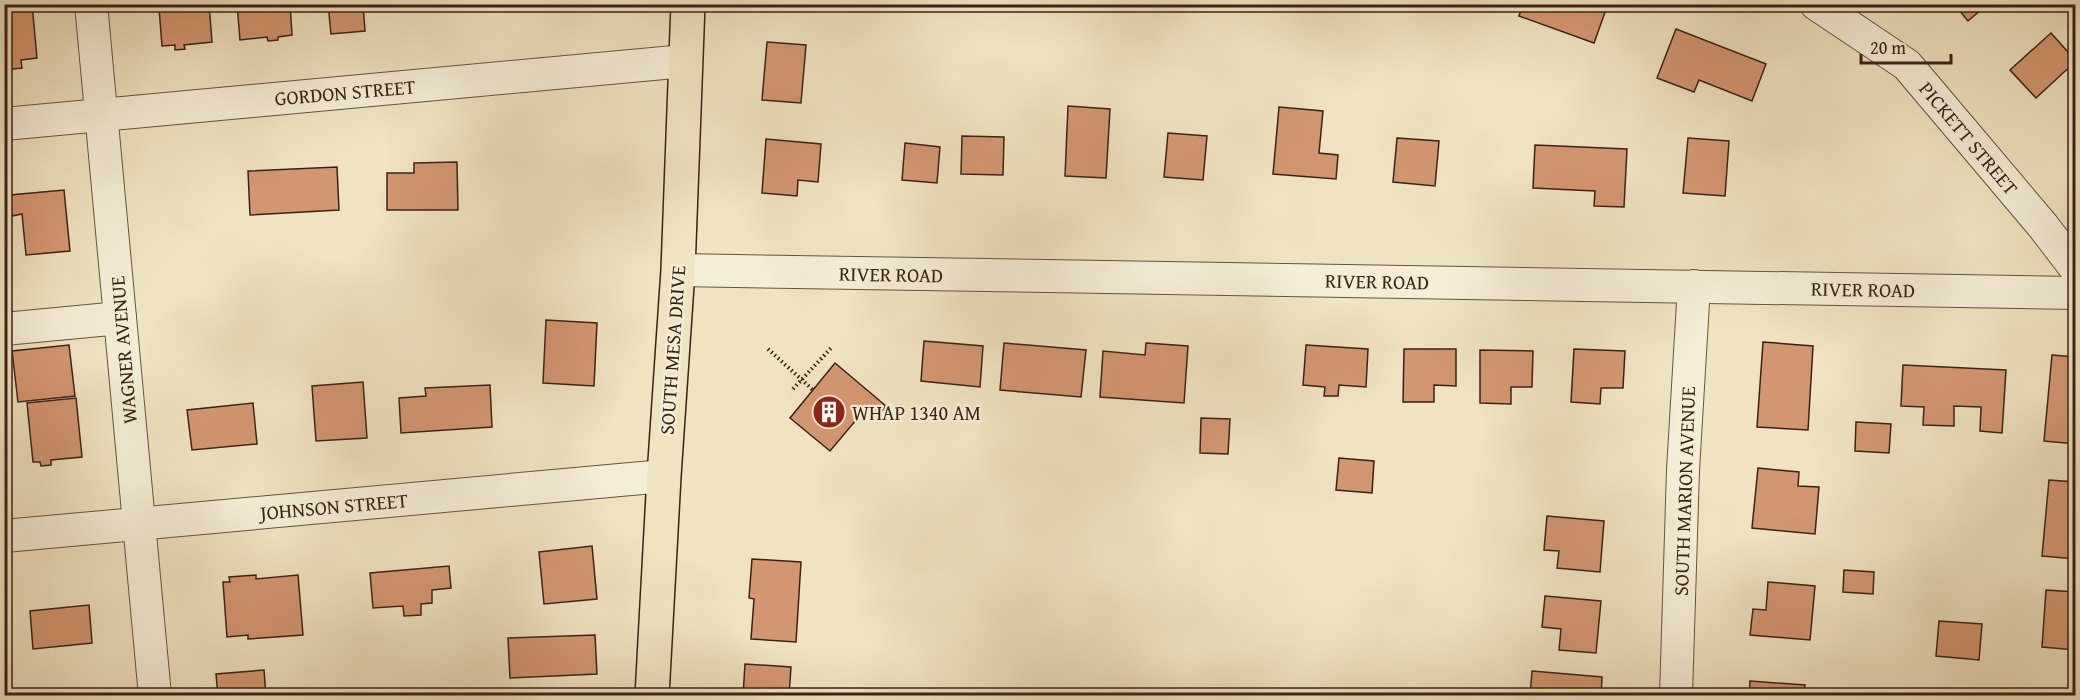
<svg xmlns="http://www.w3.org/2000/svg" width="2080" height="700" font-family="'Gentium Book Plus',serif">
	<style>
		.building { fill: #d49671; stroke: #3a2218; stroke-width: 1.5 }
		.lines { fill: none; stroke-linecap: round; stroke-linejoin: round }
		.minor-casing { stroke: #675242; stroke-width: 34 }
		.major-casing { stroke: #3a2218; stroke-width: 36 }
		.path { stroke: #3a2218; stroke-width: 4; stroke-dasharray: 1.5 3; stroke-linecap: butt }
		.minor { stroke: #f5edd7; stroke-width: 32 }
		.major { stroke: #efe3c1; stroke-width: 33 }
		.labels { text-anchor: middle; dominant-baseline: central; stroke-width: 4.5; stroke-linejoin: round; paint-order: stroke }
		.street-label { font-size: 20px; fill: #3a2218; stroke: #f5edd7 }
		.poi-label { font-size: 20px; fill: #3a2218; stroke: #f5edd7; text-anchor: start }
	</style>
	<rect width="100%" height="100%" fill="#efe3c1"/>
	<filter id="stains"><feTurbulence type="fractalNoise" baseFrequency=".00333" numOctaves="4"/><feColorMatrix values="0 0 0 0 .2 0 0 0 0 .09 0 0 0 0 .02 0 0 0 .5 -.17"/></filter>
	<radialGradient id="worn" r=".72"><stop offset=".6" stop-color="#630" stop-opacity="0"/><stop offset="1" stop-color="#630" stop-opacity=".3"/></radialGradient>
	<!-- building -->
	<g class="building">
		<polygon points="4,4 32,4 37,58 21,60 22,68 4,70"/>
		<polygon points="161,4 179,4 179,6 209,4 212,42 184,45 185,49 175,50 175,45 162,46 159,8 162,8"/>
		<polygon points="237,4 290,4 292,35 278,37 278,40 268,41 267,37 240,40"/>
		<polygon points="328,4 363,4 365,31 331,34"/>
		<polygon points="1523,4 1608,4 1594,43 1519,16"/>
		<polygon points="1954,4 1988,4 1968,21"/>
		<polygon points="1676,29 1766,64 1752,101 1699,80 1694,92 1657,78"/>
		<polygon points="2051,33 2076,61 2036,98 2010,70"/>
		<polygon points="767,42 806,45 801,103 762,100"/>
		<polygon points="1068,106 1110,109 1106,178 1065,176"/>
		<polygon points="1279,107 1323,111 1319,153 1338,155 1336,179 1273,174"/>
		<polygon points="1168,133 1207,136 1203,180 1164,177"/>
		<polygon points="962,136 1004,137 1003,175 961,174"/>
		<polygon points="1397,138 1439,141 1435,186 1393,182"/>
		<polygon points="1688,138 1729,141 1725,196 1683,193"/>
		<polygon points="766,139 821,144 818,182 798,180 797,196 762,193"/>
		<polygon points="905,143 940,147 937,183 902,180"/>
		<polygon points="1535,145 1627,149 1624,207 1594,206 1595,191 1533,188"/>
		<polygon points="457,162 458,210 387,210 387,173 414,173 414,163"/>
		<polygon points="337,167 339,210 250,215 248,171"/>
		<polygon points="64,190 70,251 26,255 22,214 12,216 10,195"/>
		<polygon points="546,320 597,323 594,386 543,383"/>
		<polygon points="924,341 983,346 980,387 921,381"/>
		<polygon points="1763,342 1813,346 1808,430 1757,427"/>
		<polygon points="1004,343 1086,350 1081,397 1000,390"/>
		<polygon points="1146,343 1188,346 1184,403 1100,397 1103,351 1145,355"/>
		<polygon points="69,345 75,396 18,402 12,351"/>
		<polygon points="1306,345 1368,349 1366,387 1339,385 1338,396 1324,396 1325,387 1303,385"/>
		<polygon points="1404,349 1456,349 1456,386 1434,385 1434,402 1403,402"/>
		<polygon points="1574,349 1625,351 1623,388 1601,388 1600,404 1571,402"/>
		<polygon points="1480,350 1533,351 1532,387 1511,387 1511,404 1480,403"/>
		<polygon points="2052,355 2076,357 2076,444 2044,441"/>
		<polygon points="835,363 886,406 877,416 867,407 830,451 790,418"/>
		<polygon points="1903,365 2006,370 2002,433 1980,431 1981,407 1954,406 1954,426 1923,425 1924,407 1901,406"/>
		<polygon points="363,382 367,438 316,441 312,386"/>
		<polygon points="490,385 492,427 401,433 399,398 426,396 425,388"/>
		<polygon points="76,398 82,457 51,460 51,465 41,466 40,462 33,462 27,403"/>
		<polygon points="253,403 257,444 192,450 187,410"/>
		<polygon points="1201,418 1230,419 1228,454 1200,453"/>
		<polygon points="1856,422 1891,424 1889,453 1855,451"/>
		<polygon points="1339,458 1374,461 1372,493 1336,490"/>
		<polygon points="1758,468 1799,472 1798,486 1819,487 1815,534 1752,528"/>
		<polygon points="2049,480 2076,482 2076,559 2042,556"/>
		<polygon points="1547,516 1604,521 1600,572 1557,568 1559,551 1544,550"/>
		<polygon points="592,546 597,599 544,604 539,552"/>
		<polygon points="752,559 801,562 796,642 751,639 754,599 749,598"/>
		<polygon points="449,566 451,588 432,590 432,603 421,604 421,615 404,616 403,606 373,608 370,573"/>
		<polygon points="1844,570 1874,572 1873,594 1843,592"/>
		<polygon points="256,575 256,579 298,575 303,635 248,639 248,635 227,637 223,582 230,582 229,577"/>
		<polygon points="1768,582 1815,586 1810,640 1750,635 1753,609 1766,610"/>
		<polygon points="2046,590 2076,592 2076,650 2042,647"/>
		<polygon points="1545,596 1601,601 1596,653 1559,650 1561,629 1542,627"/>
		<polygon points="89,605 92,643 33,649 30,611"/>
		<polygon points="1939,621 1982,624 1979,660 1936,656"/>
		<polygon points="595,635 597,674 510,678 508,638"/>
		<polygon points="745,664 791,667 789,696 743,696"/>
		<polygon points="264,670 266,696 218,696 216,674"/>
		<polygon points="1532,671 1602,677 1601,696 1530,696"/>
		<polygon points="1750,681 1805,685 1804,696 1749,696"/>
		<polygon points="96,689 97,696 65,696 65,692"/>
		<polygon points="59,692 59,696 26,696 25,694"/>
	</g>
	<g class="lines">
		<defs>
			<g id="minor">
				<polyline points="91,4 155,696"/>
				<polyline points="1816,4 1907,65 2043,226 2076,269"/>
				<polyline points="4,124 685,61"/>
				<polyline points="678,270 2076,293"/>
				<polyline points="4,329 120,318"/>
				<polyline points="4,536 664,476"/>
				<polyline points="1676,696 1683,470 1694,286"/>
			</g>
			<polyline id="major" points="652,696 664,476 678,270 688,4"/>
		</defs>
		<!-- minor casing -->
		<use href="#minor" class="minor-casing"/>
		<!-- major casing -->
		<use href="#major" class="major-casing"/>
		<!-- path -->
		<g class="path">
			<polyline points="768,349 813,390"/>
			<polyline points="793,389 832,347"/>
		</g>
		<!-- minor -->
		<use href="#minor" class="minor"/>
		<!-- major -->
		<use href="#major" class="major"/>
	</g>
	<!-- icons -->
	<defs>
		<symbol id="building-disc" viewBox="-11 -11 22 22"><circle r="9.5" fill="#8f2418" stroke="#f5edd7"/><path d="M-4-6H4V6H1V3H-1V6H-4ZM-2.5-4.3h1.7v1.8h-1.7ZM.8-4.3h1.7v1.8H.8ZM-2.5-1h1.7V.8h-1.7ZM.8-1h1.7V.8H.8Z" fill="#fff"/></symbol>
	</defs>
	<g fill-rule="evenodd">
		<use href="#building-disc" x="810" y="393" width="38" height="38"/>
	</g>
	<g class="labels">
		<!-- street labels -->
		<g class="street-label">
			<text transform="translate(345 92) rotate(-5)">GORDON STREET</text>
			<text transform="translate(1969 138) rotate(50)">PICKETT STREET</text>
			<text transform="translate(891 274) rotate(1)">RIVER ROAD</text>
			<text transform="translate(1377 281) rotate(1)">RIVER ROAD</text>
			<text transform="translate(1863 289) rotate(1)">RIVER ROAD</text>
			<text transform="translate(123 350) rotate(-95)">WAGNER AVENUE</text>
			<text transform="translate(672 350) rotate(-86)">SOUTH MESA DRIVE</text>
			<text transform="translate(1684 491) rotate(-88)">SOUTH MARION AVENUE</text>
			<text transform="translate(334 506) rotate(-5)">JOHNSON STREET</text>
		</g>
		<!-- poi labels -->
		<g class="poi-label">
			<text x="852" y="412">WHAP 1340 AM</text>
		</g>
	</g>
	<!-- margin -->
	<rect width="2080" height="700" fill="none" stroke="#efe3c1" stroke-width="24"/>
	<rect x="6" y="6" width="2068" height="688" fill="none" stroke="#3a2218" stroke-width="3"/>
	<rect x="12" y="12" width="2056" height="676" fill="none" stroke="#3a2218" stroke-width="1.5"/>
	<!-- scale -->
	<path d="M1861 54v9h90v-9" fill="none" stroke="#3a2218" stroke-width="3"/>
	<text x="1870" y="54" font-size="18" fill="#3a2218" stroke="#f5edd7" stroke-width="4.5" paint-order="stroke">20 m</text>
	<rect width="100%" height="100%" filter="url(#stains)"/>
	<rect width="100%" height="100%" fill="url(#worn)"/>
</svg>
